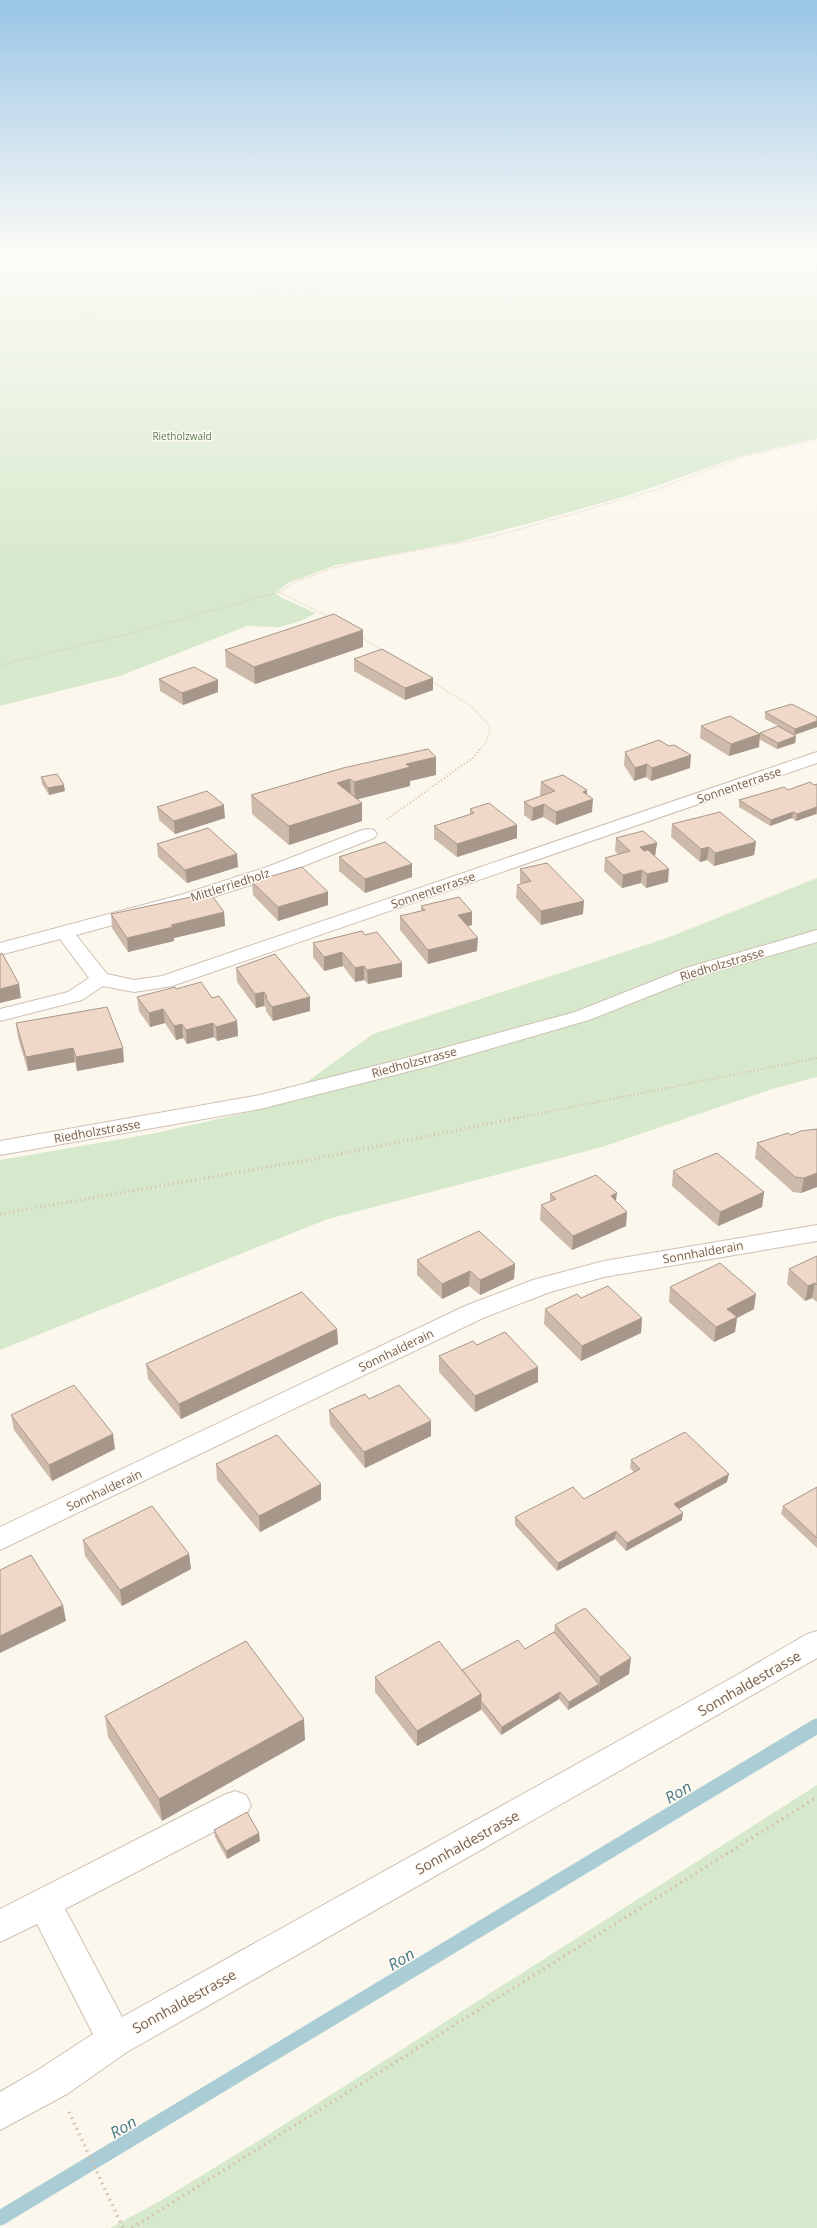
<svg xmlns="http://www.w3.org/2000/svg" width="817" height="2228" font-family="'Open Sans',sans-serif">
	<style>
		.green { fill: #d7e9cc }
		.lines { fill: none; stroke-linecap: round; stroke-linejoin: round }
		.stream { stroke: #aacdd5; stroke-width: 15 }
		.street-casing { stroke: #cec0b3; stroke-width: 2 }
		.path-far3 { stroke: #d4bcaa; stroke-width: 1.5; stroke-dasharray: 0.5 1.5; stroke-linecap: butt }
		.path-far2 { stroke: #d4bcaa; stroke-width: 2; stroke-dasharray: 1 2.5; stroke-linecap: butt }
		.path-far1 { stroke: #d4bcaa; stroke-width: 3; stroke-dasharray: 1 3.5; stroke-linecap: butt }
		.path { stroke: #d4bcaa; stroke-width: 3.5; stroke-dasharray: 1.5 4.5; stroke-linecap: butt }
		.street { fill: #fff; fill-rule: evenodd }
		.wall { fill: #cebaab }
		.shaded-wall { fill: #a7978b }
		.building { fill: #efd8c7; stroke: #a7978b }
		.labels { text-anchor: middle; dominant-baseline: central; stroke-width: 3; stroke-linejoin: round; paint-order: stroke }
		.far-park-label { font-size: 10px; fill: #567a4a; stroke: #fefaf4 }
		.street-label { font-size: 12px; fill: #766051; stroke: #fefaf4 }
		.near-street-label { font-size: 14px; fill: #766051; stroke: #fefaf4 }
		.near-water-label { font-size: 16px; font-style: italic; fill: #4c7a87; stroke: #fefaf4 }
	</style>
	<rect width="100%" height="100%" fill="#fbf7ed"/>
	<!-- green -->
	<g class="green">
		<polygon points="0,254 817,254 817,438 741,456 630,495 534,522 462,541 336,565 288,583 275,593 284,599 316,613 301,621 279,627 247,626 120,676 0,706"/>
		<polygon points="817,878 817,1077 772,1089 602,1147 328,1219 0,1350 0,1160 151,1134 272,1107 373,1034 667,938"/>
		<polygon points="817,1785 817,2228 110,2228 160,2201 263,2138"/>
	</g>
	<g class="lines">
		<!-- stream -->
		<polyline class="stream" points="0,2218 817,1726"/>
		<defs>
			<g id="street">
				<polygon points="817,752 817,763 172,986 134,992 103,986 82,1000 0,1021 0,1009 68,992 89,978 60,939 0,955 0,943 184,894 267,867 362,830 368,829 374,830 377,834 374,838 281,875 198,902 76,935 107,974 134,980 162,976"/>
				<polygon points="817,930 817,942 700,976 589,1020 434,1065 260,1109 0,1155 0,1141 260,1095 418,1055 575,1012 686,968"/>
				<polygon points="817,1225 817,1241 604,1277 550,1292 483,1318 0,1550 0,1527 465,1306 533,1280 604,1261"/>
				<polygon points="817,1631 817,1658 127,2052 67,2094 0,2130 0,2092 41,2068 93,2034 37,1924 0,1942 0,1909 224,1795 235,1791 246,1795 251,1805 246,1815 65,1909 122,2017 737,1675 807,1634"/>
			</g>
		</defs>
		<!-- street casing -->
		<use href="#street" class="street-casing"/>
		<!-- path-far3 -->
		<g class="path-far3">
			<polyline points="0,334 104,313 357,284 555,254"/>
			<polyline points="279,592 329,617"/>
			<polyline points="361,637 383,651"/>
			<polyline points="0,665 120,636 279,592 295,582 333,568 363,560 492,537 655,490 742,457 817,439"/>
			<polyline points="432,682 471,706 490,726 487,741 479,750"/>
		</g>
		<!-- path-far2 -->
		<g class="path-far2">
			<polyline points="387,819 474,757 480,749"/>
			<polyline points="517,1118 817,1058"/>
		</g>
		<!-- path-far1 -->
		<polyline class="path-far1" points="0,1214 314,1159 522,1117"/>
		<!-- path -->
		<g class="path">
			<polyline points="69,2112 123,2228"/>
			<polyline points="132,2228 817,1797"/>
		</g>
		<!-- street -->
		<use href="#street" class="street"/>
	</g>
	<!-- wall -->
	<g class="wall">
		<polygon points="363,647 255,684 226,667 225,650"/>
		<polygon points="354,659 433,690 405,700 354,671"/>
		<polygon points="159,679 218,692 183,705 160,691"/>
		<polygon points="765,712 817,717 817,727 794,735 796,736 795,743 777,749 759,739 759,747 729,756 700,738 701,726 760,734 760,733 778,726 765,719"/>
		<polygon points="625,752 690,768 651,781 646,777 634,781 624,765"/>
		<polygon points="343,768 436,775 410,781 410,786 357,799 362,821 289,845 252,814 251,795"/>
		<polygon points="41,777 65,791 49,795 42,784"/>
		<polygon points="541,782 587,790 587,795 592,812 556,825 543,817 532,821 524,815 524,802 541,796 540,795"/>
		<polygon points="817,784 817,815 816,814 796,821 792,818 770,826 739,807 739,800"/>
		<polygon points="157,807 225,818 175,834 159,820"/>
		<polygon points="470,809 517,825 517,838 457,857 434,839 434,826 470,814"/>
		<polygon points="672,824 756,842 754,855 714,866 707,860 700,862 671,837"/>
		<polygon points="616,838 657,843 655,856 668,882 646,888 641,883 622,888 604,871 605,858 618,854 615,851"/>
		<polygon points="157,844 238,867 187,883 158,857"/>
		<polygon points="339,857 412,864 412,877 365,893 339,871"/>
		<polygon points="520,869 583,914 541,925 516,898 517,885 521,884 520,882"/>
		<polygon points="252,882 328,892 328,905 278,921 253,895"/>
		<polygon points="421,906 472,912 472,925 467,926 477,951 428,964 400,930 400,916 421,911"/>
		<polygon points="224,912 225,926 174,938 174,941 128,952 112,928 111,914"/>
		<polygon points="362,931 402,977 368,984 364,980 355,982 343,966 324,971 313,957 313,943"/>
		<polygon points="236,968 310,997 310,1011 273,1021 266,1011 266,1008 264,1006 256,1008 237,982"/>
		<polygon points="176,989 212,998 237,1021 238,1036 217,1041 214,1037 187,1044 183,1038 176,1040 165,1023 150,1027 139,1011 137,997"/>
		<polygon points="16,1023 124,1062 77,1071 75,1062 28,1071 18,1038"/>
		<polygon points="817,1129 817,1187 801,1193 793,1192 755,1158 757,1143"/>
		<polygon points="673,1171 764,1192 762,1207 718,1226 672,1186"/>
		<polygon points="550,1194 616,1201 627,1212 626,1226 572,1250 540,1220 541,1205 550,1202"/>
		<polygon points="817,1256 817,1302 812,1298 805,1301 787,1284 789,1269"/>
		<polygon points="417,1260 515,1264 514,1279 480,1295 469,1286 442,1299 417,1275"/>
		<polygon points="670,1287 754,1309 737,1318 735,1332 714,1342 669,1302"/>
		<polygon points="581,1298 642,1318 641,1333 581,1361 544,1324 545,1309"/>
		<polygon points="337,1329 338,1344 181,1419 148,1379 146,1364"/>
		<polygon points="477,1345 538,1382 475,1412 439,1372 439,1356"/>
		<polygon points="369,1399 431,1436 365,1468 330,1425 329,1410"/>
		<polygon points="11,1415 115,1449 52,1481 14,1430"/>
		<polygon points="631,1460 727,1482 679,1509 682,1520 626,1551 615,1539 557,1571 515,1525 515,1517 584,1499 634,1472 630,1468"/>
		<polygon points="216,1464 321,1500 260,1532 217,1480"/>
		<polygon points="817,1487 817,1548 781,1514 783,1506"/>
		<polygon points="83,1540 189,1554 191,1569 122,1606 85,1556"/>
		<polygon points="555,1625 629,1674 568,1710 559,1699 501,1735 481,1709 417,1746 375,1692 375,1677 462,1670 525,1649 554,1632"/>
		<polygon points="105,1716 305,1740 162,1821 108,1737"/>
		<polygon points="214,1830 260,1841 227,1859 215,1837"/>
	</g>
	<!-- shaded-wall -->
	<g class="shaded-wall">
		<polygon points="363,630 363,647 255,684 254,667"/>
		<polygon points="433,678 433,690 405,700 405,688"/>
		<polygon points="218,680 218,692 183,705 182,693"/>
		<polygon points="817,721 817,727 794,735 795,729"/>
		<polygon points="760,734 759,747 729,756 731,744"/>
		<polygon points="796,736 795,743 777,749 778,743"/>
		<polygon points="691,755 690,768 651,781 652,768"/>
		<polygon points="436,757 436,775 410,781 410,786 355,800 354,782 406,764"/>
		<polygon points="647,764 646,777 634,781 635,768"/>
		<polygon points="350,779 351,797 337,783"/>
		<polygon points="64,785 65,791 49,795 48,788"/>
		<polygon points="587,790 587,801 593,799 592,812 556,825 556,812 583,792"/>
		<polygon points="362,803 362,821 289,845 289,826"/>
		<polygon points="544,804 543,817 532,821 533,808"/>
		<polygon points="224,805 225,818 175,834 174,821"/>
		<polygon points="817,807 816,814 796,821 797,814"/>
		<polygon points="793,812 792,818 770,826 771,820"/>
		<polygon points="517,825 517,838 457,857 457,844"/>
		<polygon points="756,842 754,855 714,866 715,853"/>
		<polygon points="657,843 655,856 639,861 640,847"/>
		<polygon points="709,847 707,860 700,862 701,849"/>
		<polygon points="237,854 238,867 187,883 185,870"/>
		<polygon points="412,864 412,877 365,893 365,879"/>
		<polygon points="669,869 668,882 646,888 647,874"/>
		<polygon points="642,870 641,883 622,888 623,875"/>
		<polygon points="328,892 328,905 278,921 278,907"/>
		<polygon points="584,901 583,914 541,925 541,911"/>
		<polygon points="224,912 225,926 174,938 174,941 128,952 127,938 171,925"/>
		<polygon points="472,912 472,925 457,929 458,915"/>
		<polygon points="478,938 477,951 428,964 428,950"/>
		<polygon points="342,952 343,966 324,971 324,957"/>
		<polygon points="402,963 402,977 368,984 367,970"/>
		<polygon points="364,966 364,980 355,982 355,968"/>
		<polygon points="19,984 21,998 0,1003 0,989"/>
		<polygon points="264,992 264,1006 256,1008 255,994"/>
		<polygon points="310,997 310,1011 273,1021 272,1007"/>
		<polygon points="163,1009 165,1023 150,1027 149,1013"/>
		<polygon points="237,1021 238,1036 217,1041 216,1027"/>
		<polygon points="213,1023 214,1037 187,1044 186,1030"/>
		<polygon points="182,1024 183,1038 176,1040 174,1026"/>
		<polygon points="73,1048 75,1062 28,1071 26,1057"/>
		<polygon points="123,1048 124,1062 77,1071 76,1057"/>
		<polygon points="817,1173 817,1187 801,1193 804,1178"/>
		<polygon points="764,1192 762,1207 718,1226 720,1212"/>
		<polygon points="617,1193 615,1208 611,1196"/>
		<polygon points="627,1212 626,1226 572,1250 573,1236"/>
		<polygon points="515,1264 514,1279 480,1295 480,1280"/>
		<polygon points="470,1271 469,1286 442,1299 442,1284"/>
		<polygon points="815,1283 812,1298 805,1301 808,1286"/>
		<polygon points="756,1294 754,1309 737,1318 735,1332 714,1342 716,1327 727,1309"/>
		<polygon points="642,1318 641,1333 581,1361 582,1346"/>
		<polygon points="337,1329 338,1344 181,1419 179,1404"/>
		<polygon points="538,1367 538,1382 475,1412 475,1396"/>
		<polygon points="431,1421 431,1436 365,1468 364,1452"/>
		<polygon points="113,1434 115,1449 52,1481 49,1465"/>
		<polygon points="729,1474 727,1482 673,1512 674,1504"/>
		<polygon points="321,1484 321,1500 260,1532 259,1516"/>
		<polygon points="683,1513 682,1520 626,1551 627,1543"/>
		<polygon points="616,1531 615,1539 557,1571 558,1563"/>
		<polygon points="189,1554 191,1569 122,1606 120,1590"/>
		<polygon points="63,1605 66,1621 0,1653 0,1636"/>
		<polygon points="631,1658 629,1674 599,1692 600,1677"/>
		<polygon points="599,1684 599,1692 568,1710 569,1702"/>
		<polygon points="560,1692 559,1699 501,1735 502,1727"/>
		<polygon points="481,1694 481,1710 417,1746 417,1731"/>
		<polygon points="304,1719 305,1740 162,1821 159,1799"/>
		<polygon points="259,1833 260,1841 227,1859 226,1851"/>
	</g>
	<!-- building -->
	<g class="building">
		<polygon points="334,614 363,630 254,667 225,650"/>
		<polygon points="382,649 433,678 405,688 354,659"/>
		<polygon points="194,667 218,680 182,693 159,679"/>
		<polygon points="792,704 817,717 817,721 795,729 765,712"/>
		<polygon points="730,716 760,734 731,744 701,726"/>
		<polygon points="778,726 796,736 778,743 760,733"/>
		<polygon points="659,740 669,746 674,745 691,755 652,768 647,764 635,768 625,752"/>
		<polygon points="428,749 436,757 406,764 410,767 354,782 350,779 337,783 362,803 289,826 251,795 343,768"/>
		<polygon points="57,774 64,785 48,788 41,777"/>
		<polygon points="563,775 587,790 583,792 593,799 556,812 544,804 533,808 524,802 555,791 541,782"/>
		<polygon points="810,782 814,785 817,784 817,807 797,814 793,812 771,820 739,800 784,787 788,790"/>
		<polygon points="207,791 224,805 174,821 157,807"/>
		<polygon points="489,803 517,825 457,844 434,826 474,813 470,809"/>
		<polygon points="720,812 756,842 715,853 709,847 701,849 672,824"/>
		<polygon points="208,828 237,854 185,870 157,844"/>
		<polygon points="643,831 657,843 640,847 644,851 648,850 669,869 647,874 642,870 623,875 605,858 630,851 616,838"/>
		<polygon points="385,842 412,864 365,879 339,857"/>
		<polygon points="547,863 584,901 541,911 517,885 531,881 520,869"/>
		<polygon points="302,867 328,892 278,907 252,882"/>
		<polygon points="210,893 224,912 171,925 173,927 127,938 111,914"/>
		<polygon points="459,897 472,912 458,915 478,938 428,950 400,916 425,910 421,906"/>
		<polygon points="362,931 365,935 377,932 402,963 367,970 364,966 355,968 342,952 324,957 313,943"/>
		<polygon points="2,953 19,984 0,989 0,954"/>
		<polygon points="275,954 310,997 272,1007 265,997 267,997 264,992 255,994 236,968"/>
		<polygon points="201,982 212,998 219,996 237,1021 216,1027 213,1023 186,1030 182,1024 174,1026 163,1009 149,1013 137,997 175,987 176,989"/>
		<polygon points="107,1007 123,1048 76,1057 73,1048 26,1057 16,1023"/>
		<polygon points="817,1129 817,1173 804,1178 795,1177 757,1143 788,1133 791,1135 801,1131"/>
		<polygon points="717,1153 764,1192 720,1212 673,1171"/>
		<polygon points="596,1175 617,1193 611,1196 627,1212 573,1236 541,1205 556,1199 550,1194"/>
		<polygon points="479,1231 515,1264 480,1280 470,1271 442,1284 417,1260"/>
		<polygon points="817,1256 817,1285 815,1283 808,1286 789,1269"/>
		<polygon points="720,1263 756,1294 727,1309 737,1317 716,1327 670,1287"/>
		<polygon points="608,1286 642,1318 582,1346 545,1309 577,1294 581,1298"/>
		<polygon points="302,1292 337,1329 179,1404 146,1364"/>
		<polygon points="505,1332 538,1367 475,1396 439,1356 473,1341 477,1345"/>
		<polygon points="74,1385 113,1434 49,1465 11,1415"/>
		<polygon points="399,1385 431,1421 364,1452 329,1410 365,1394 369,1399"/>
		<polygon points="685,1432 729,1474 674,1504 683,1513 627,1543 616,1531 558,1563 515,1517 573,1487 584,1499 640,1469 631,1460"/>
		<polygon points="277,1435 321,1484 259,1516 216,1464"/>
		<polygon points="817,1487 817,1538 783,1506"/>
		<polygon points="152,1506 189,1554 120,1590 83,1540"/>
		<polygon points="31,1555 63,1605 0,1636 0,1570"/>
		<polygon points="585,1608 631,1658 600,1677 555,1625"/>
		<polygon points="554,1632 599,1684 569,1702 560,1692 502,1727 481,1701 481,1694 462,1670 518,1640 525,1649"/>
		<polygon points="246,1641 304,1719 159,1799 105,1716"/>
		<polygon points="439,1641 481,1694 417,1731 375,1677"/>
		<polygon points="247,1812 259,1833 226,1851 214,1830"/>
	</g>
	<!-- sky -->
	<linearGradient id="sky" x2="0" y2="1"><stop stop-color="#99c5e6"/><stop offset="0.45" stop-color="#fdfbf7"/><stop offset="1" stop-color="#fdfbf7" stop-opacity="0"/></linearGradient>
	<rect width="817" height="566" fill="url(#sky)"/>
	<g class="labels">
		<!-- far-park labels -->
		<g class="far-park-label">
			<text x="182" y="436">Rietholzwald</text>
		</g>
		<!-- street labels -->
		<g class="street-label">
			<text transform="translate(739 785) rotate(-19)">Sonnenterrasse</text>
			<text transform="translate(230 885) rotate(-18)">Mittlerriedholz</text>
			<text transform="translate(433 890) rotate(-19)">Sonnenterrasse</text>
			<text transform="translate(722 964) rotate(-17)">Riedholzstrasse</text>
			<text transform="translate(414 1062) rotate(-15)">Riedholzstrasse</text>
			<text transform="translate(97 1131) rotate(-10)">Riedholzstrasse</text>
			<text transform="translate(703 1252) rotate(-10)">Sonnhalderain</text>
			<text transform="translate(396 1350) rotate(-26)">Sonnhalderain</text>
			<text transform="translate(104 1490) rotate(-25)">Sonnhalderain</text>
		</g>
		<!-- near-street labels -->
		<g class="near-street-label">
			<text transform="translate(749 1683) rotate(-30)">Sonnhaldestrasse</text>
			<text transform="translate(467 1842) rotate(-29)">Sonnhaldestrasse</text>
			<text transform="translate(184 2001) rotate(-29)">Sonnhaldestrasse</text>
		</g>
		<!-- near-water labels -->
		<g class="near-water-label">
			<text transform="translate(678 1792) rotate(-31)">Ron</text>
			<text transform="translate(401 1959) rotate(-31)">Ron</text>
			<text transform="translate(123 2127) rotate(-31)">Ron</text>
		</g>
	</g>
</svg>
